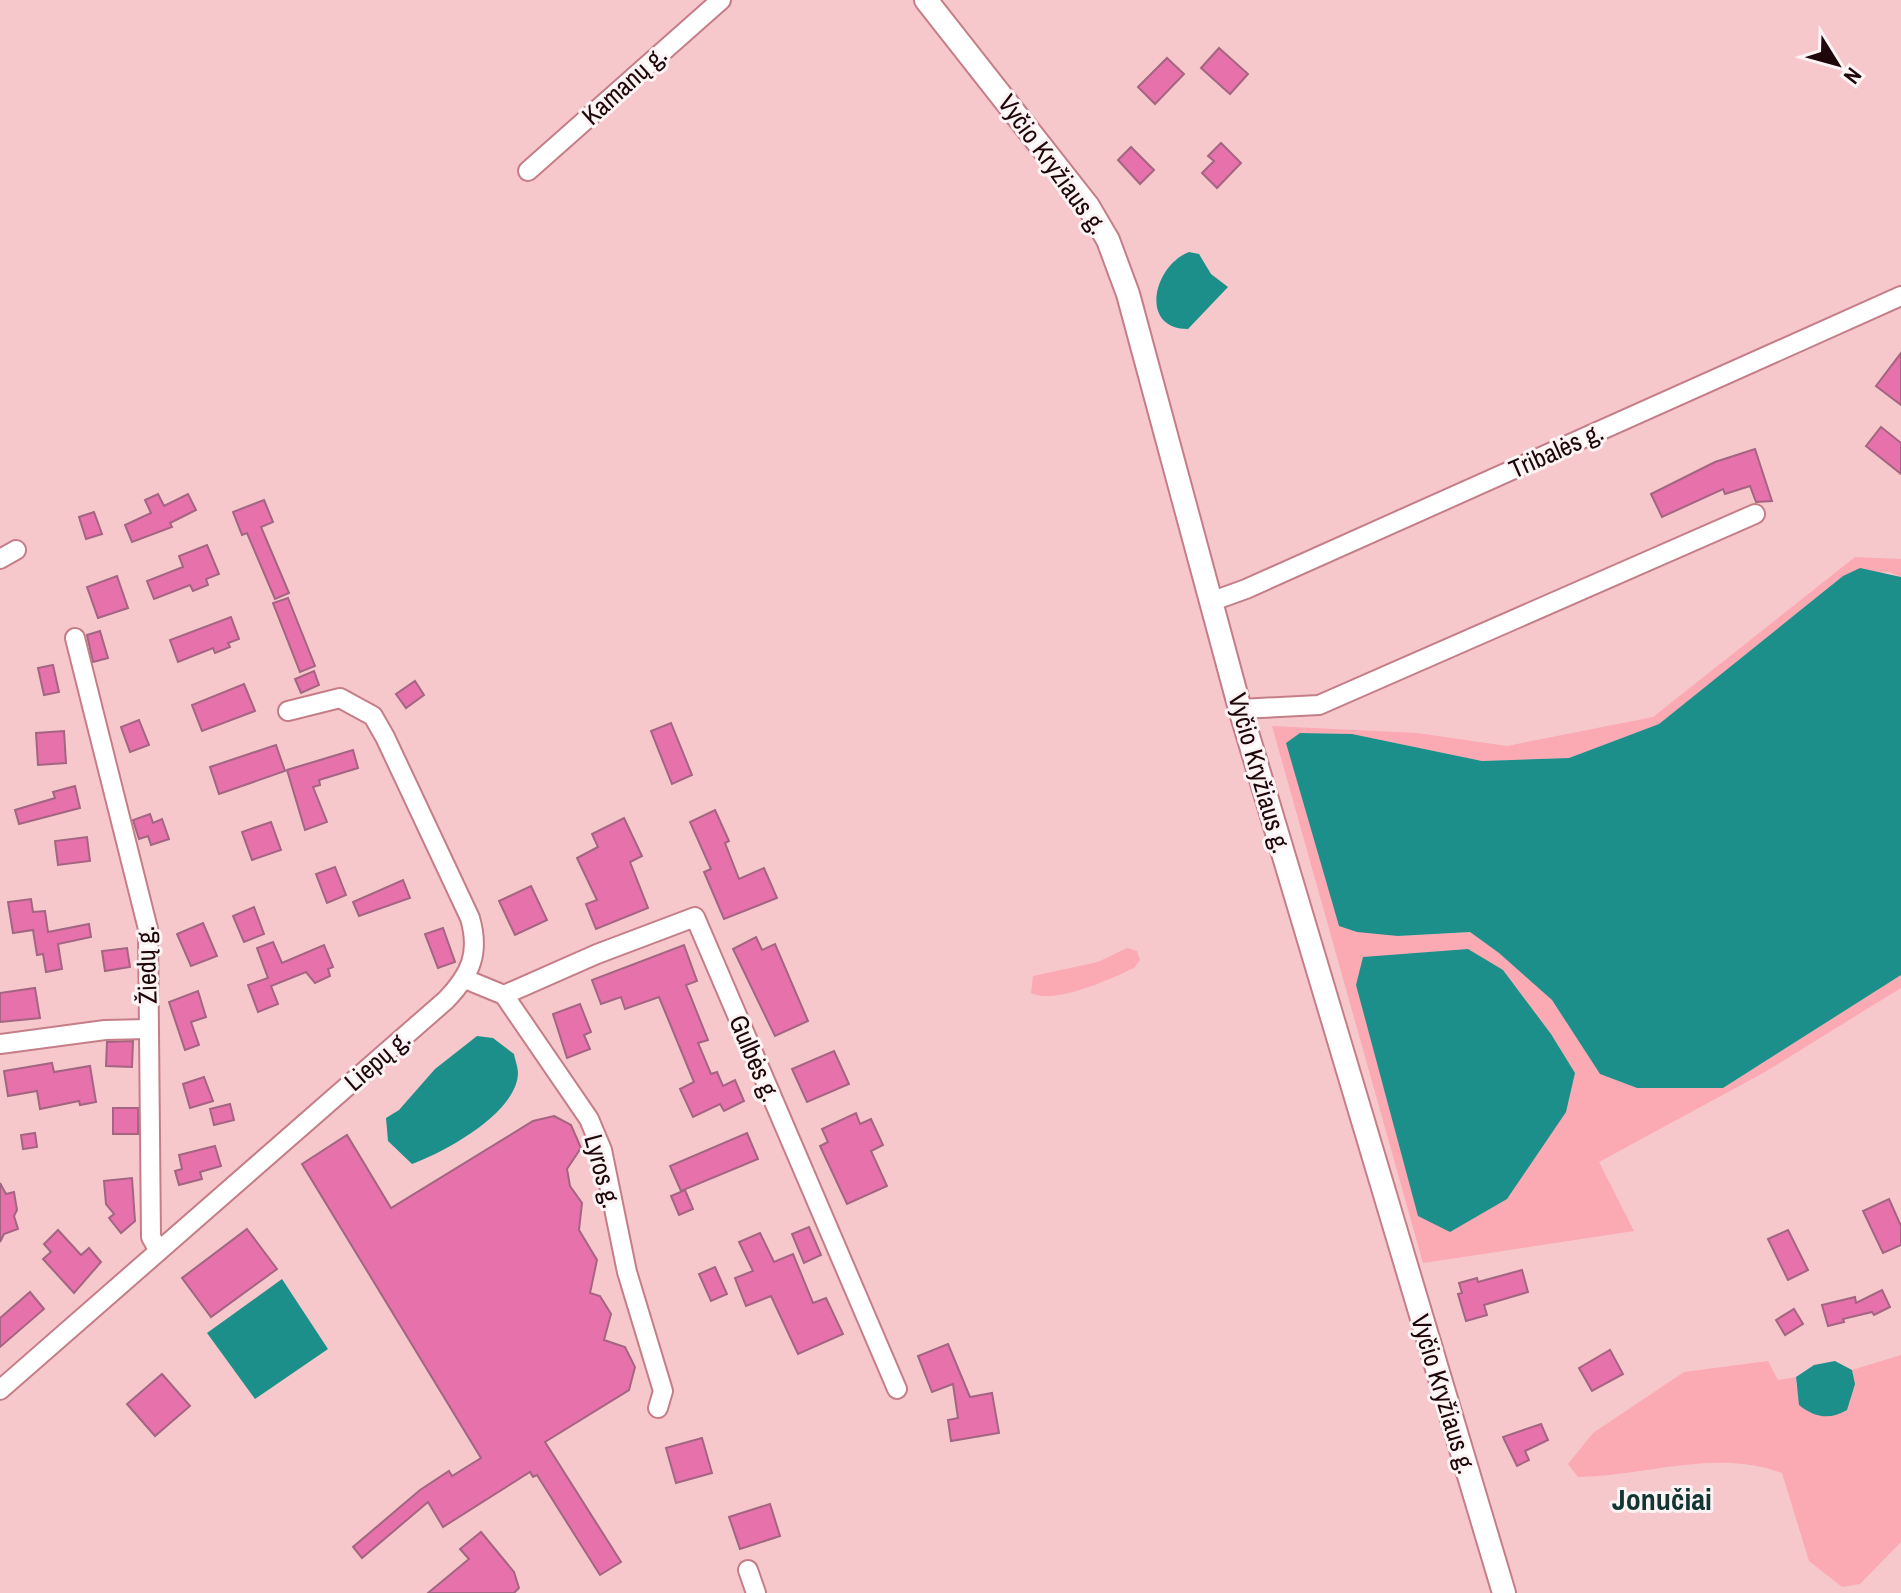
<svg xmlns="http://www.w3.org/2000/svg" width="1901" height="1593" font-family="'Archivo Narrow',sans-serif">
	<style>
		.green { fill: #fba9b3; fill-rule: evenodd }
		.water { fill: #1d8f8b }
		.building { fill: #e771ab; stroke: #a36581; stroke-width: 2 }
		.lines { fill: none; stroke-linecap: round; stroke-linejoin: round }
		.minor-casing { stroke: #c57e87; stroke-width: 22 }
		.tertiary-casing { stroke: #c57e87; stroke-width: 26 }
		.minor { stroke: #fff; stroke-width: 18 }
		.tertiary { stroke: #fff; stroke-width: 22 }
		.labels { text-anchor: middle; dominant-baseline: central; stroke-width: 6; stroke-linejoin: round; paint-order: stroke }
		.street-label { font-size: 26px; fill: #1e060a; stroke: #fcf4f4 }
		.quarter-label { font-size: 30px; font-weight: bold; fill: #123534; stroke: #fcf4f4 }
	</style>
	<rect width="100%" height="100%" fill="#f6c8cc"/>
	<!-- green -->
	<g class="green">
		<path d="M1855,557L1901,559V577L1889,572L1843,576L1659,724L1569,758L1482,761L1352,734L1301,733L1398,936L1470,932L1499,953L1552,1000L1600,1074L1637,1088H1723L1901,975V988L1765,1072L1599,1162L1634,1231L1423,1263L1272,726L1417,733L1507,746L1653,717ZM1503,970L1551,1034L1575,1073L1507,1198Z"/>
		<path d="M1127,948L1137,951L1140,960L1134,968C1110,979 1055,1005 1031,993L1033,976L1098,962Z"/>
		<path d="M1901,1355V1542L1860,1584L1842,1587L1809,1561L1782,1473C1716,1448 1646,1476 1578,1477L1568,1464L1593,1433L1684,1372L1768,1361L1778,1380L1796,1377V1387L1854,1384L1852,1370Z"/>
	</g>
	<!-- water -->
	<g class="water">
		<path d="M1189,252L1199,254L1211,274L1228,287L1188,329C1139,329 1153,266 1189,252Z"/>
		<polygon points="1860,568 1901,577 1901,975 1723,1088 1637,1088 1600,1074 1552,1000 1499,953 1470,932 1398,936 1357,932 1339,926 1286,743 1300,733 1352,734 1482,761 1569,758 1659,724 1843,576"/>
		<polygon points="1468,949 1503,970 1551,1034 1575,1073 1566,1112 1507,1199 1450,1232 1418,1216 1356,985 1363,957"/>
		<path d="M477,1036L493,1038L514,1054C515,1060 518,1067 518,1073C517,1113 445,1152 412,1164L388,1141L386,1118L399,1110L435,1069Z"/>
		<polygon points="282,1279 328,1349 255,1399 207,1333"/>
		<path d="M1835,1361L1852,1370L1855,1384L1847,1410C1830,1420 1815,1418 1799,1405L1796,1377L1814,1365Z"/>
	</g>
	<!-- building -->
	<g class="building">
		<polygon points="1219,48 1248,74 1230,94 1201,68"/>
		<polygon points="1167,58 1184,74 1155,104 1138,87"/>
		<polygon points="1221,143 1241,163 1217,188 1202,173 1214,161 1208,156"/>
		<polygon points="1131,147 1154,170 1140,184 1118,160"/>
		<polygon points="1901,353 1901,405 1876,386"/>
		<polygon points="1881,427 1901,443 1901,474 1866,446"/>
		<polygon points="1755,449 1772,501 1756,502 1750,486 1725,494 1723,489 1662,517 1651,494 1715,462"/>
		<polygon points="158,494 164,506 188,494 196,510 170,523 172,527 132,542 125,525 151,513 145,500"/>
		<polygon points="264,500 273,522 261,527 289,593 275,599 247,533 242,535 233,512"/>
		<polygon points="94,512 102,534 86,539 79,517"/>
		<polygon points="207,545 219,574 206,579 208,585 193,591 190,585 154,599 147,581 183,567 179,556"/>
		<polygon points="117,576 128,608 98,618 87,587"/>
		<polygon points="288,598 315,666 300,672 273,603"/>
		<polygon points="231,617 239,639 228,643 230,647 215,653 213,648 178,662 170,640"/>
		<polygon points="100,631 108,658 93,662 87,635"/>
		<polygon points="53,665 59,692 44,695 38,668"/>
		<polygon points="314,671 319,685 301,693 295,679"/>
		<polygon points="415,681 424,695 406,708 396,694"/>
		<polygon points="244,684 255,711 202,731 192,705"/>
		<polygon points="139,720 149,745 130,752 121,727"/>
		<polygon points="671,723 692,775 672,784 651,731"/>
		<polygon points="64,731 66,763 38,765 36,733"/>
		<polygon points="276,745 285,771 219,794 210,767"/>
		<polygon points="353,750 358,768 319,780 320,785 313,787 327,822 305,830 287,770"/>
		<polygon points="75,786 80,808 19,824 15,810 55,798 53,792"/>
		<polygon points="715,810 729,841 725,843 739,879 764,868 777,898 724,919 704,872 711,869 690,822"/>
		<polygon points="150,814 153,823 162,819 169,839 151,845 148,836 139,839 133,820"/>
		<polygon points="624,818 642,856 630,862 648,908 596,929 586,904 597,900 577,858 598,847 592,834"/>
		<polygon points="271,822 281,850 252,860 242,832"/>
		<polygon points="87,837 90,861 58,865 55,841"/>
		<polygon points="335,867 346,895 327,903 316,874"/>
		<polygon points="403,880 410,898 359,916 353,902"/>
		<polygon points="531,886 547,920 515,935 499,901"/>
		<polygon points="31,899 33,912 45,911 48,932 89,924 91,937 58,944 62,969 46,972 43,954 37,955 33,930 13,933 8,902"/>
		<polygon points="254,907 264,934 244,942 233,916"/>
		<polygon points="203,923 217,956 191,966 177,934"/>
		<polygon points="443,928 455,962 438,968 425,934"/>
		<polygon points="756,937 762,950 775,944 808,1021 775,1036 733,949"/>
		<polygon points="273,942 282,963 324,945 333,967 328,969 330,976 315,983 306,972 271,986 278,1004 258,1012 248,985 268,978 257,948"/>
		<polygon points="684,945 697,981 686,985 708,1040 698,1043 711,1074 717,1072 723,1086 735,1080 744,1101 724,1111 720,1104 693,1117 680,1089 694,1082 659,997 625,1009 621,997 601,1004 592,980"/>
		<polygon points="127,948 130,967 105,971 102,951"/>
		<polygon points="35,988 40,1018 0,1022 0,993"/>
		<polygon points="198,991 206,1017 191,1022 199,1045 185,1050 169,1002"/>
		<polygon points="580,1004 591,1032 584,1035 590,1049 567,1058 553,1014"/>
		<polygon points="133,1041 132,1067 106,1066 107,1042"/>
		<polygon points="834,1051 849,1084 807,1102 792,1069"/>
		<polygon points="52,1063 54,1072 90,1066 96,1102 80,1105 79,1101 40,1109 37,1091 8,1096 4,1071"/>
		<polygon points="204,1077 213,1101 190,1108 183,1084"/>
		<polygon points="230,1104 234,1120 214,1125 210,1109"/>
		<rect x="113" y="1108" width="25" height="26"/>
		<polygon points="856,1113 860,1124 871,1119 883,1145 871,1151 887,1186 847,1204 820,1146 828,1142 822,1129"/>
		<polygon points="554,1116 571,1125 581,1148 567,1169 570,1186 582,1203 579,1230 597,1260 590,1293 600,1296 611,1314 604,1340 625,1347 635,1367 629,1390 545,1442 621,1562 600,1575 537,1475 533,1477 530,1472 443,1527 428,1502 362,1558 353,1547 420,1490 449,1471 452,1476 481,1458 302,1164 347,1135 391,1208 533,1121"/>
		<polygon points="35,1133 37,1147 23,1149 21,1135"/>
		<polygon points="747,1133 758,1159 681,1191 670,1166"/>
		<polygon points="215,1146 221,1166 200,1172 202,1179 179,1185 175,1171 182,1169 179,1155"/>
		<polygon points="132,1178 135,1221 121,1233 109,1218 114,1214 106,1204 104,1181"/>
		<polygon points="0,1183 6,1194 14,1192 17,1210 14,1216 18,1229 4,1234 0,1242"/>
		<polygon points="685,1190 693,1209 679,1215 671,1196"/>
		<polygon points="1889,1199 1901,1226 1901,1245 1883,1253 1863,1211"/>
		<polygon points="809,1227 821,1255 804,1263 792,1234"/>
		<polygon points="247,1229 277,1269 211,1317 182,1278"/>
		<polygon points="58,1230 81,1255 89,1248 101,1262 74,1293 43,1259 51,1252 44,1244"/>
		<polygon points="1788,1230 1808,1270 1788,1280 1768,1239"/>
		<polygon points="760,1233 774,1262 793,1254 813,1303 826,1298 843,1334 798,1354 771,1296 746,1306 735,1278 753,1271 739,1242"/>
		<polygon points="715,1267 727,1294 711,1301 699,1274"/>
		<polygon points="1522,1270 1528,1292 1484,1305 1487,1315 1466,1321 1458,1294 1462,1293 1459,1283 1477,1278 1478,1282"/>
		<polygon points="1882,1290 1890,1307 1874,1315 1872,1312 1843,1319 1844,1322 1828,1326 1822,1305 1855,1297 1856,1303"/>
		<polygon points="30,1292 44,1309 0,1347 0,1318"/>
		<polygon points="1794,1309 1803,1324 1785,1335 1776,1320"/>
		<polygon points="948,1344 970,1397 992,1393 999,1433 951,1441 948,1420 958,1418 953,1384 932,1392 918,1356"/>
		<polygon points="1610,1350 1623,1374 1592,1391 1579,1368"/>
		<polygon points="162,1374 190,1406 155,1436 127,1404"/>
		<polygon points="1541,1424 1548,1440 1525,1451 1529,1460 1517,1466 1503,1437"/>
		<polygon points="702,1438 712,1473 676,1483 666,1448"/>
		<polygon points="770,1504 780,1536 740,1549 729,1517"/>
		<polygon points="481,1532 514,1572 519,1588 514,1593 428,1593 469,1559 460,1549"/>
	</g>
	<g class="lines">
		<defs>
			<g id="minor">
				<polyline points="528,171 721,0"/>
				<polyline points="0,559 16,550"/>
				<polyline points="1210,602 1246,589 1901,296"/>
				<polyline points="75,638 148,929 151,1237 159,1251"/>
				<polyline points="1240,709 1319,705 1755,514"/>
				<polyline points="465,979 504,995 589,1119 602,1150 627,1272 663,1391 658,1408"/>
				<polyline points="504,995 597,954 695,917 897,1389"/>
				<polyline points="0,1044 105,1030 148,1029"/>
				<path d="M0,1390L446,1000C471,974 480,953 470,918L385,737L373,716L340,698L288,711"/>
				<polyline points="748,1570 756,1593"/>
			</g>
			<polyline id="tertiary" points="926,0 1088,206 1108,240 1128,294 1240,709 1504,1593"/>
		</defs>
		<!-- minor casing -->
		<use href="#minor" class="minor-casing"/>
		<!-- tertiary casing -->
		<use href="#tertiary" class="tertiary-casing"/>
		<!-- minor -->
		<use href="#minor" class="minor"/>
		<!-- tertiary -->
		<use href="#tertiary" class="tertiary"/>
	</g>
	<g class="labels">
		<!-- street labels -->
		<g class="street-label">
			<text transform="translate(624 85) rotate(-42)">Kamanų g.</text>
			<text transform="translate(1053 164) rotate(54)">Vyčio Kryžiaus g.</text>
			<text transform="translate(1556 450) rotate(-24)">Tribalės g.</text>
			<text transform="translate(1260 773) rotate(74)">Vyčio Kryžiaus g.</text>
			<text transform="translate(146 965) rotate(-92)">Žiedų g.</text>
			<text transform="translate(755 1058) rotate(67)">Gulbės g.</text>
			<text transform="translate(377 1060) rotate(-41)">Liepų g.</text>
			<text transform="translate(603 1171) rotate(75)">Lyros g.</text>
			<text transform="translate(1444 1394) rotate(73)">Vyčio Kryžiaus g.</text>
		</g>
		<!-- quarter labels -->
		<g class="quarter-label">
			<text x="1662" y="1499">Jonučiai</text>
		</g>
	</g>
	<!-- north arrow -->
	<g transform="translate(1837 64) rotate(127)" stroke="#fcf4f4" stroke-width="6" paint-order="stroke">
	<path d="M0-6L14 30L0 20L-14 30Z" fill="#1e060a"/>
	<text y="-12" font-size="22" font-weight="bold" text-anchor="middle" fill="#1e060a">N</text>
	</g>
</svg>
